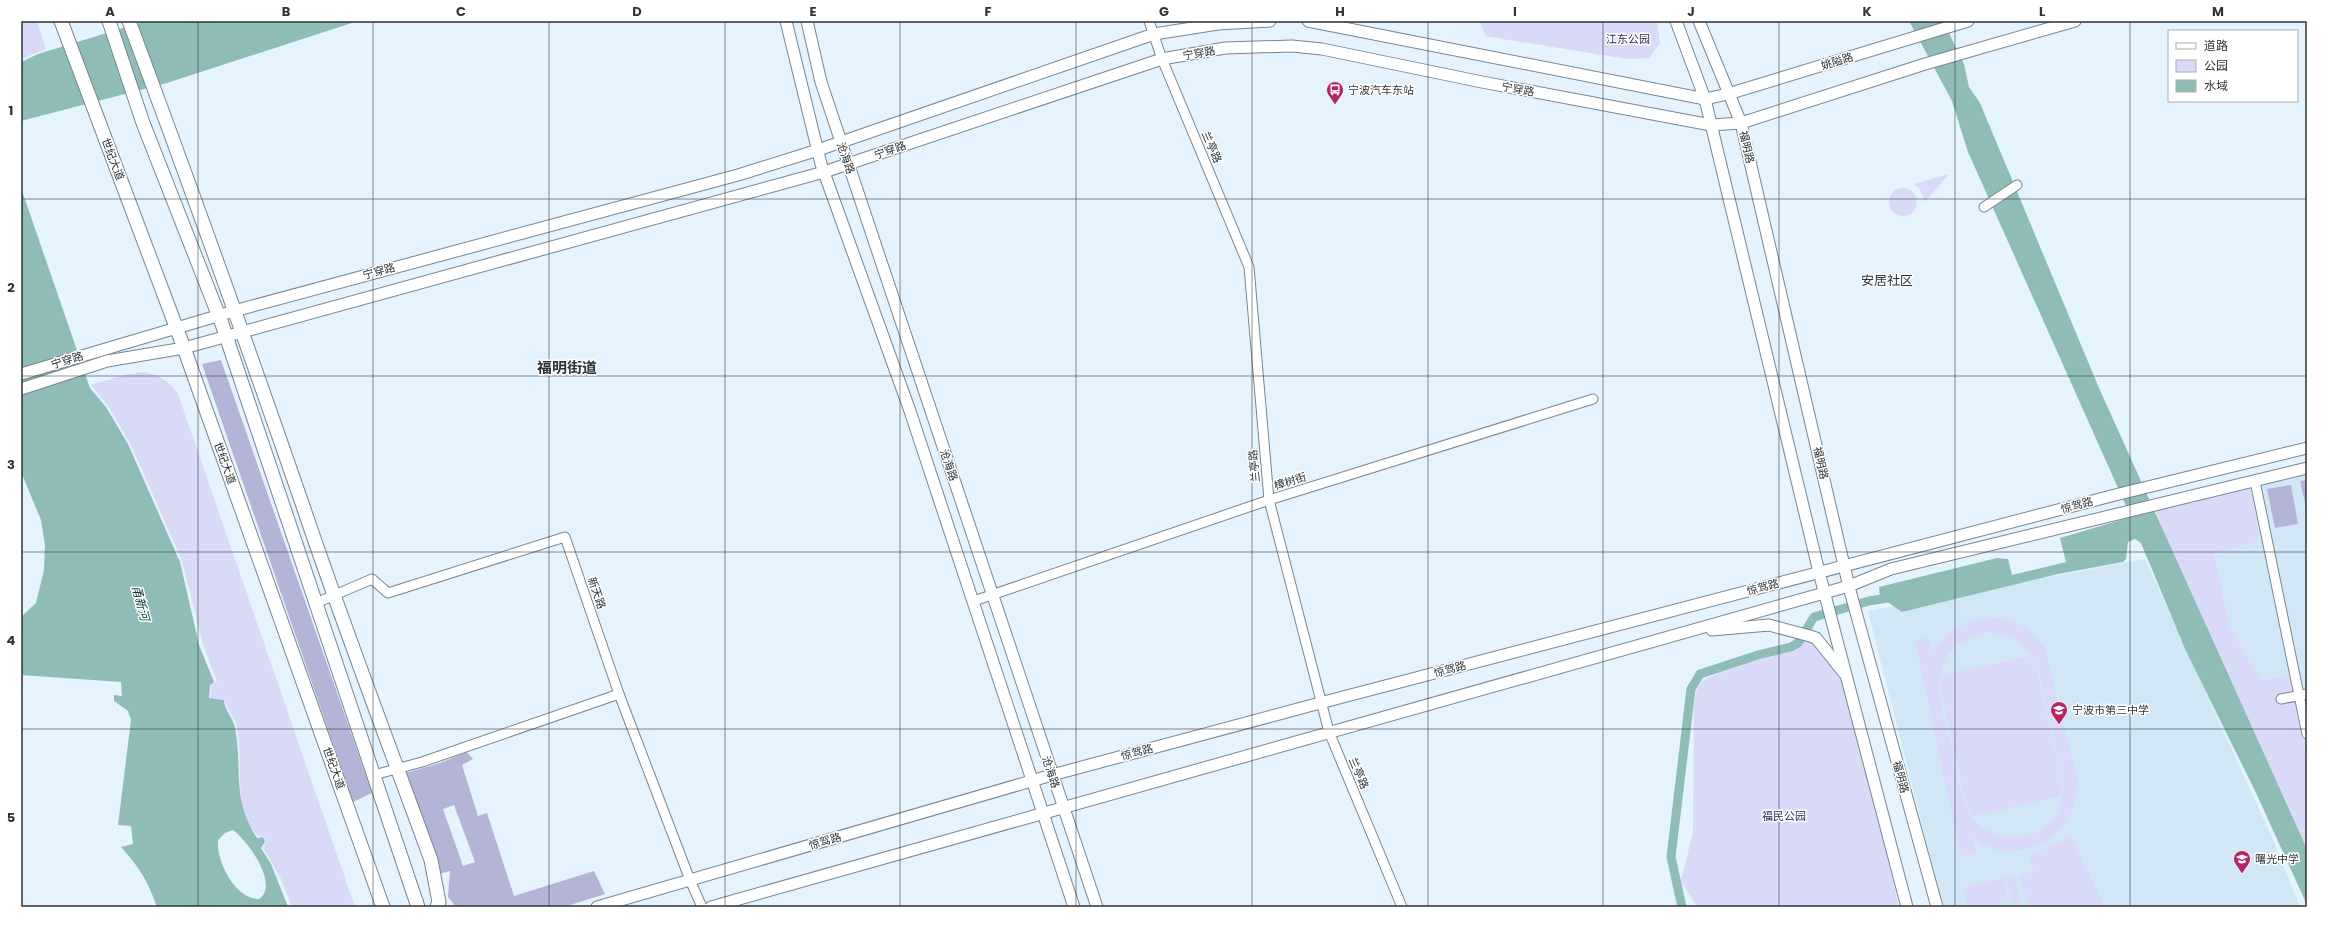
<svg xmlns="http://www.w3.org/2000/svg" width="2328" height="928" font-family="Poppins,'Noto Sans SC',sans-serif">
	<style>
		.built { fill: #d1e7f5 }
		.green { fill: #d9d9f8; fill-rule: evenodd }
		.forest { fill: #b4b4d7; fill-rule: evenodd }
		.water { fill: #8fbcb7; fill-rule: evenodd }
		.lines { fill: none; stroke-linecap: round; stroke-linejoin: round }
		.canal { stroke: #8fbcb7; stroke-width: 9 }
		.minor-casing { stroke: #78868f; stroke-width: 11 }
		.major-casing { stroke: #78868f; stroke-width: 13 }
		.highway-casing { stroke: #78868f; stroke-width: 15 }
		.minor { stroke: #fff; stroke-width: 9 }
		.major { stroke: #fff; stroke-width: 11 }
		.highway { stroke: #fff; stroke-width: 13 }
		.grid { fill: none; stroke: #2d3337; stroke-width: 1; stroke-opacity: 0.55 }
		.labels { text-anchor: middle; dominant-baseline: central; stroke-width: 3; stroke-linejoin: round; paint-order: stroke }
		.park-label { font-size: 11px; fill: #2f2b58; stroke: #fff }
		.street-label { font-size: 11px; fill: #2d3337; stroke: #fff }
		.poi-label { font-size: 11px; fill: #2d3337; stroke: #fff; text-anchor: start }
		.water-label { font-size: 12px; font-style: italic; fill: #0e3a36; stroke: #fff }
		.quarter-label { font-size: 13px; fill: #2d3337; stroke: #fff }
		.district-label { font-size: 15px; font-weight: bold; fill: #2d3337; stroke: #fff }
		.neatline { fill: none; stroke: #2d3337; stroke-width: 1.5 }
		.grid-label { font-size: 13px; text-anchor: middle; font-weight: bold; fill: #2d3337 }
	</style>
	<rect width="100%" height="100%" fill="#e4f3fd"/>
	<!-- built -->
	<g class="built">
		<polygon points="2307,472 2307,762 2290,676 2260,680 2230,626 2214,554 2254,543 2241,487"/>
		<polygon points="2145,559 2273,840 2300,907 1943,907 1868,611"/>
	</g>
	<!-- green -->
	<g class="green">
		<polygon points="21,21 37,21 46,49 21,59"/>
		<polygon points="1480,21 1657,21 1660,43 1649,58 1627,59 1485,36"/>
		<polygon points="1949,174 1925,202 1920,189 1914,184"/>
		<circle cx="1903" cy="202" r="14"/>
		<path d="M143,372C160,375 168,380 178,394L355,907H292L281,879L263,848L266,842L263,836H257C255,831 251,828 248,823C235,796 243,756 237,727C234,716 227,711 225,700L210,698L211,685L217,681L203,645L182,561L131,445L108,406L91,385L128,374Z"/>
		<polygon points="2241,487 2253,491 2259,538 2254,543 2214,554 2230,626 2260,680 2290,676 2307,762 2307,849 2185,581 2155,510"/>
		<path d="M1986,617L2007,619L2029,629L2045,648L2077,779C2077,789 2076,800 2073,810C2062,840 2025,857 1995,849C1987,847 1980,842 1973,838L1977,852L1961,856L1915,640L1929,637L1932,653C1946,634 1961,621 1986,617ZM1985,632C2009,632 2026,644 2038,666L2063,782C2063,791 2063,800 2059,809C2044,843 1997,847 1974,819C1960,803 1958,776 1954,756C1942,706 1917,652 1985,632Z"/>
		<path d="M1808,637L1846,678L1899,907H1697L1681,881L1693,832L1694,707C1695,698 1696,688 1703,681C1712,673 1781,653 1795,651Z"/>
		<polygon points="2030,656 2036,665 2062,782 2061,796 1973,816 1966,803 1940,687 1942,676"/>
		<polygon points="2071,836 2105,907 2031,907 2018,877 2034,869 2029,856"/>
		<polygon points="2014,875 2021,907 2013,907 2005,877"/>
		<polygon points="2003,878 2009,902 1986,907 1968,907 1963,888"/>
	</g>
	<!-- forest -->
	<g class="forest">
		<polygon points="221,360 372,793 353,802 202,364"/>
		<polygon points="2307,480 2307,511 2300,481"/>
		<polygon points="2291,485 2298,524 2275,528 2267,489"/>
		<path d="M467,752L473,759L462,765L478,816L487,813L514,896L594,871L605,894L564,907H456L448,897L450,871L439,874L406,773L440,763ZM454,805L475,862L463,866L443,809Z"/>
	</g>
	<!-- water -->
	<g class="water">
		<polygon points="146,21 358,21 167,83 21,121 21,62 38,54"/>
		<polygon points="1909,21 1943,21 1964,64 1969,87 1980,103 2099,388 2307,849 2307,905 2257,795 2186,651 2141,543 2135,539 2128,542 2126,559 2123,562 2058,574 1902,612 1880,597 1879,587 1997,558 2008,559 2012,575 2066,562 2060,538 2131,517 1968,152 1952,101"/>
		<path d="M21,188L90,388L106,407L128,444L180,562L199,645L214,682L210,685L209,698L224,700C225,712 233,717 235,728C243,770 231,798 257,838L263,837L265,842L261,848L271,864L288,907H157C148,881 139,867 121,847L133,844L131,826L118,825L131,720L128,711L114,701V695L122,696L121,682L21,675V617L36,603L44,570L45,545L41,520L21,472ZM233,830C248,841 280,885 259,899C235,899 216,861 218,840L225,833Z"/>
	</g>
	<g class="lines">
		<!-- canal -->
		<polyline class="canal" points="1682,907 1671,857 1691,689 1700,674 1758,655 1791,647 1798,643 1814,617 1869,601 1894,597"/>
		<defs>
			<g id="minor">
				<polyline points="1149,21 1162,59 1249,267 1269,500 1329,732 1402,907"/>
				<polyline points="1984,207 2017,185"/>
				<polyline points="2255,481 2307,734"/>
				<polyline points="974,601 1269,500 1593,399"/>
				<polyline points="316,603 372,579 388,593 565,537 619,694 690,880 702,907"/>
				<polyline points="2281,699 2307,694"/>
				<polyline points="374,775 422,762 619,694"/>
			</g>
			<g id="major">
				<polyline points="786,21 821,164 910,411 1074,907"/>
				<polyline points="807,21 821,82 1097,907"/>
				<polyline points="1308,21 1705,99 1728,94 1968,21"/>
				<polyline points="1676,21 1705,99 1819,572 1907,907"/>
				<polyline points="1699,21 1741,123 1849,587 1937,907"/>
				<polyline points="21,374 234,311 738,175 818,150 1154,34 1218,24 1270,21"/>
				<polyline points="21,389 107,361 184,348 824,172 1162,59 1225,48 1292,46 1322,49 1482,82 1711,125 1741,123 1925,64 2075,21"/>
				<polyline points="1712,630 1769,625 1810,636 1816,638 1844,673"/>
				<polyline points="597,907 1052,775 1320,703 2115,495 2307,448"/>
				<polyline points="711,907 1849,586 1891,569 2307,468"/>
			</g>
			<g id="highway">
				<polyline points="61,21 184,348 383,907"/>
				<polyline points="109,21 143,123 222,324 418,907"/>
				<path d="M129,21C189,182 247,344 303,506C343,625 388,742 431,860L439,902L437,907"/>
			</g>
		</defs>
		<!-- minor casing -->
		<use href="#minor" class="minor-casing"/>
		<!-- major casing -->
		<use href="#major" class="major-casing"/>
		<!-- highway casing -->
		<use href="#highway" class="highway-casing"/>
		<!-- minor -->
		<use href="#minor" class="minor"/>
		<!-- major -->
		<use href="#major" class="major"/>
		<!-- highway -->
		<use href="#highway" class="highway"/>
	</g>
	<!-- grid -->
	<path class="grid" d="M198,21V907M373,21V907M549,21V907M725,21V907M900,21V907M1076,21V907M1252,21V907M1428,21V907M1603,21V907M1779,21V907M1955,21V907M2130,21V907M21,199H2307M21,376H2307M21,552H2307M21,729H2307"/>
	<!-- icons -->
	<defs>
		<symbol id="bus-pin" viewBox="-11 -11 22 30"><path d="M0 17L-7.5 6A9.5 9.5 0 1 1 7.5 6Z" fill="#b22763" stroke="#fff"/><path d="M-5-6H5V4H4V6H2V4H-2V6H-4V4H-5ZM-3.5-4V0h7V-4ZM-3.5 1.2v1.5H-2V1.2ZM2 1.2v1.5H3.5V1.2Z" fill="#fff"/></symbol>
		<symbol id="school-pin" viewBox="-11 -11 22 30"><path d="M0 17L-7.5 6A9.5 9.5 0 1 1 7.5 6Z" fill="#b22763" stroke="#fff"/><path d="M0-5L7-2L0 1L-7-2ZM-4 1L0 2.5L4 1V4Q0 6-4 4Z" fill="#fff"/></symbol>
	</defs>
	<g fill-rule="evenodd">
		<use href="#bus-pin" x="1325" y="80" width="20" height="27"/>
		<use href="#school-pin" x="2049" y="700" width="20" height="27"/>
		<use href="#school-pin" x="2232" y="849" width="20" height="27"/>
	</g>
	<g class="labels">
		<!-- park labels -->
		<g class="park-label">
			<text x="1628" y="39">江东公园</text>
			<text x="1784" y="816">福民公园</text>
		</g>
		<!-- street labels -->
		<g class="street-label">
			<text transform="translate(1199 53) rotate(-10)">宁穿路</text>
			<text transform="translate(1837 61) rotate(-17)">姚隘路</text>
			<text transform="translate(1518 89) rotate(10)">宁穿路</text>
			<text transform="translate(1212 147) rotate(67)">兰亭路</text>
			<text transform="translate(1747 147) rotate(77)">福明路</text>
			<text transform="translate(890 150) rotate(-19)">宁穿路</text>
			<text transform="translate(846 158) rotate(71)">沧海路</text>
			<text transform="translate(113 159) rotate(69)">世纪大道</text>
			<text transform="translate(379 271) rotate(-15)">宁穿路</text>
			<text transform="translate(67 360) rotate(-17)">宁穿路</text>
			<text transform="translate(225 463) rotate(70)">世纪大道</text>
			<text transform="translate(1821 463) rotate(77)">福明路</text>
			<text transform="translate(949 465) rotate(71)">沧海路</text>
			<text transform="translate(1254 466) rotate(-95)">兰亭路</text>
			<text transform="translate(1290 481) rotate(-17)">樟树街</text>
			<text transform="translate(2077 505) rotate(-15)">惊驾路</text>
			<text transform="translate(1763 587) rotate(-15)">惊驾路</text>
			<text transform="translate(597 593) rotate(71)">新天路</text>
			<text transform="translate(1450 669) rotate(-15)">惊驾路</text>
			<text transform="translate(1137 752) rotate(-15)">惊驾路</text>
			<text transform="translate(334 768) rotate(70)">世纪大道</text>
			<text transform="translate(1051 772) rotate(72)">沧海路</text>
			<text transform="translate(1359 773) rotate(67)">兰亭路</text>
			<text transform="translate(1901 777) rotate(75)">福明路</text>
			<text transform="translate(825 841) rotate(-16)">惊驾路</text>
		</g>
		<!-- poi labels -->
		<g class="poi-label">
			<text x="1348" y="90">宁波汽车东站</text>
			<text x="2072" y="710">宁波市第三中学</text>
			<text x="2255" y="859">曙光中学</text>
		</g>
		<!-- water labels -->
		<g class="water-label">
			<text transform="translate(141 603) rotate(75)">甬新河</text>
		</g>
		<!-- quarter labels -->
		<g class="quarter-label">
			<text x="1887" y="280">安居社区</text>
		</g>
		<!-- district labels -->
		<g class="district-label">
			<text x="567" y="367">福明街道</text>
		</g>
	</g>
	<!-- border -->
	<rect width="2328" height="928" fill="none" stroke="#ffffff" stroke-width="44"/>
	<!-- legend -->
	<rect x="2168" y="30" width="130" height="72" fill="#ffffff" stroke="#abadaf"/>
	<rect x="2176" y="43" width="20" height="6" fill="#ffffff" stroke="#abadaf"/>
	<text x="2204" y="50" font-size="12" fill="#2d3337">道路</text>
	<rect x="2176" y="60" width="20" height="12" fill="#d9d9f8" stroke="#abadaf"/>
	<text x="2204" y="70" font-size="12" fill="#2d3337">公园</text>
	<rect x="2176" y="80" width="20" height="12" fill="#8fbcb7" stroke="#abadaf"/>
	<text x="2204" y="90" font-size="12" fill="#2d3337">水域</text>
	<rect x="22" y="22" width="2284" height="884" class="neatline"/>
	<g class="grid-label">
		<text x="110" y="16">A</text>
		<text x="286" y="16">B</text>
		<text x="461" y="16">C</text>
		<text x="637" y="16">D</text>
		<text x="813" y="16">E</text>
		<text x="988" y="16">F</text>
		<text x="1164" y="16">G</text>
		<text x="1340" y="16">H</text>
		<text x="1515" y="16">I</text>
		<text x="1691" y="16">J</text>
		<text x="1867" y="16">K</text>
		<text x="2042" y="16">L</text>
		<text x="2218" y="16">M</text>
		<text x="11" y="115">1</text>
		<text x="11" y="292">2</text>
		<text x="11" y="469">3</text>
		<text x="11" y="645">4</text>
		<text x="11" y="822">5</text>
	</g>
</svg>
